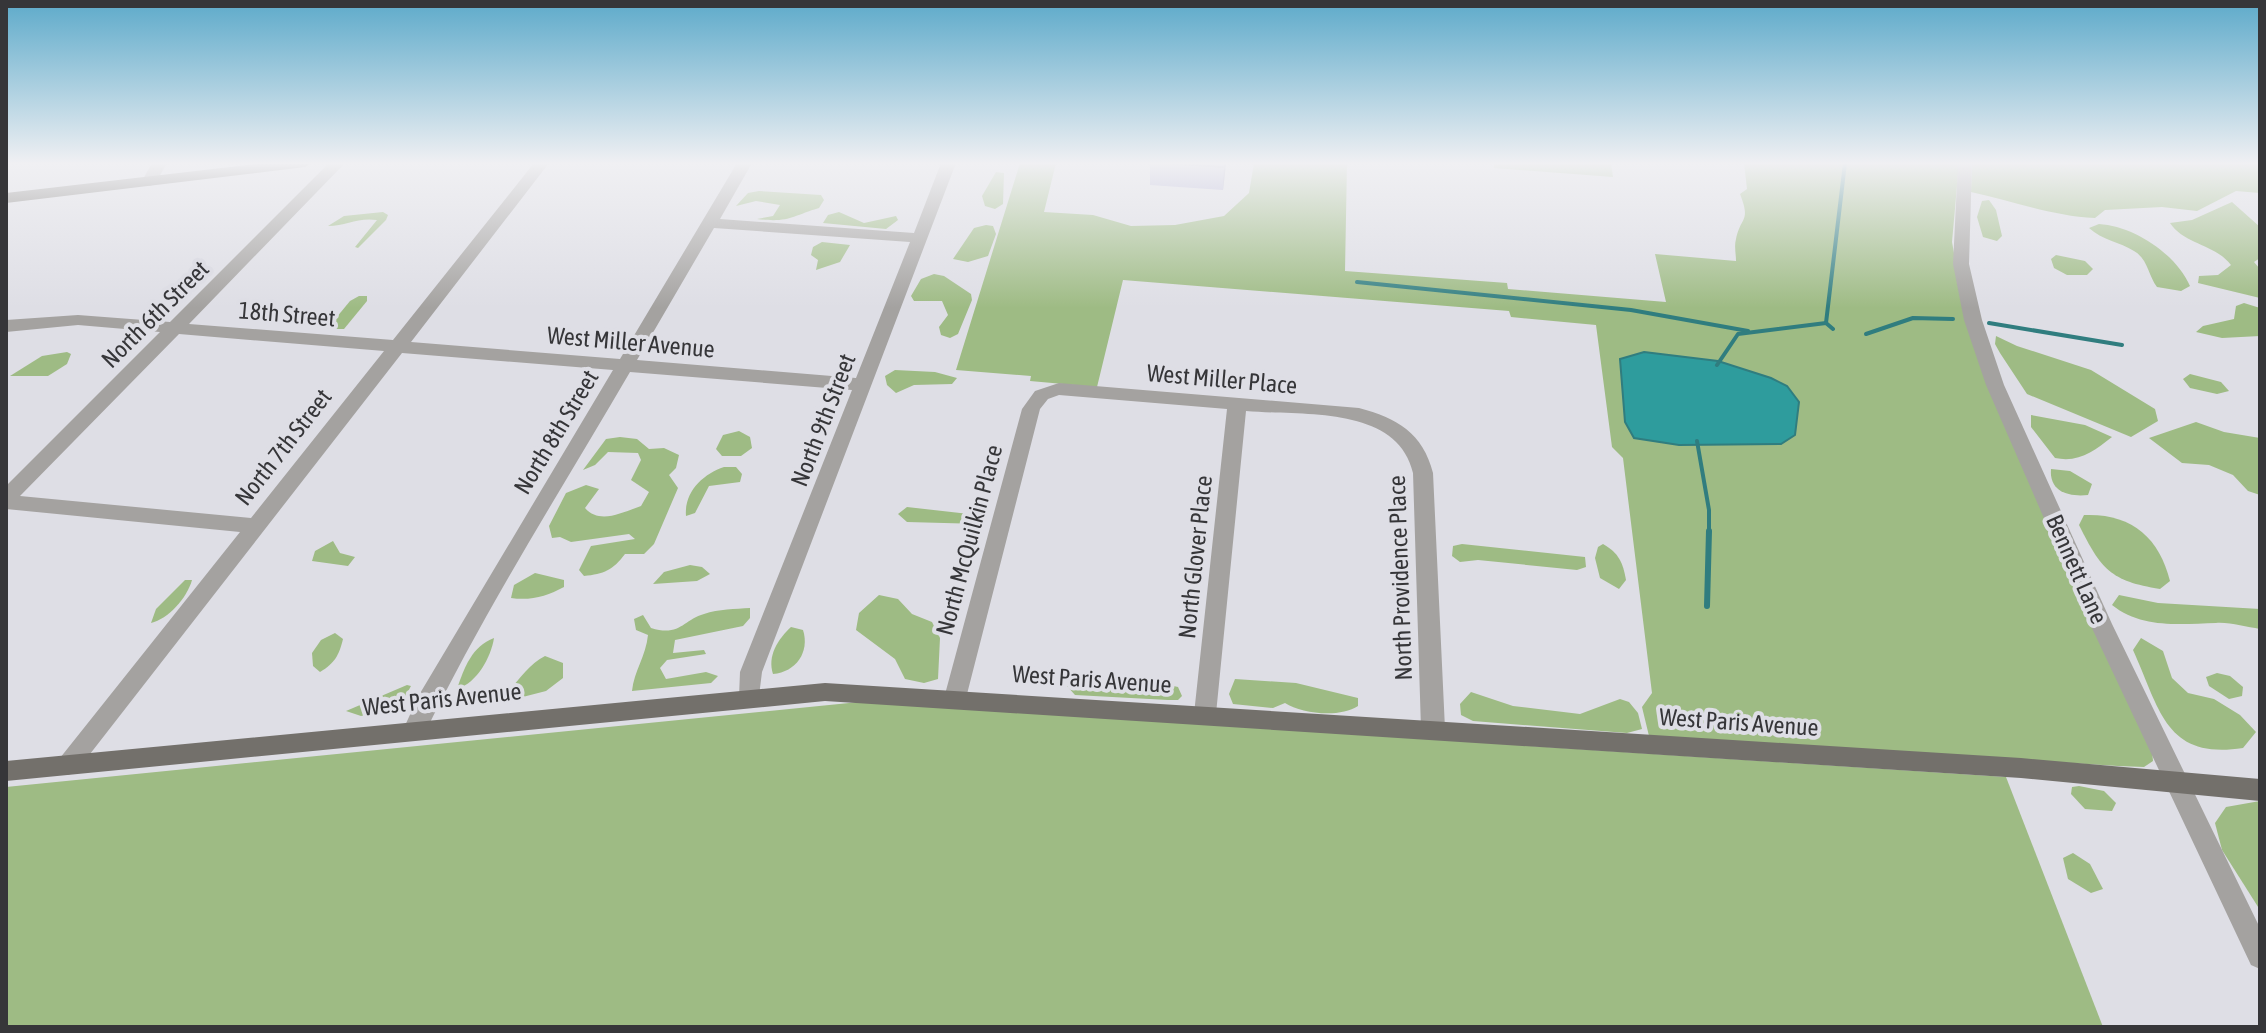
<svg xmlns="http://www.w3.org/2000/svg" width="2266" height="1033" font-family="'Asap Condensed',sans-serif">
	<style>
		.green { fill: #9ebb84 }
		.water { fill: #2e9c9d; stroke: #307d7f; stroke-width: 2 }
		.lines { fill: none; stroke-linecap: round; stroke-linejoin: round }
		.stream-far1 { stroke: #307d7f; stroke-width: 4 }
		.stream { stroke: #307d7f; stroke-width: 6 }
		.minor { fill: #a4a2a0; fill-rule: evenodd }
		.major { fill: #73706b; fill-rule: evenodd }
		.wall { fill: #a8a6d2 }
		.shaded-wall { fill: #8887ab }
		.building { fill: #c3c1f4; stroke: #8887ab; stroke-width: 2 }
		.labels { text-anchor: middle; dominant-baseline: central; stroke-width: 8; stroke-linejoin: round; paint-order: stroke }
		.street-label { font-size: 24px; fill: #363639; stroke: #dedee5 }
	</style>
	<rect width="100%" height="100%" fill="#dedee5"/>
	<!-- green -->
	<g class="green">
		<path d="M1020,163H1056L1044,212L1093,215L1131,226L1175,225L1224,216L1249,193L1254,163H1347L1345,271L1507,283L1508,289L1666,302L1655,254L1736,261C1736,254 1734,246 1736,239C1741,216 1751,222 1740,194L1747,189L1744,163H1959L1952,242L1966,319L2152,751L2153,761L2144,767L2118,766L1649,736L1642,707L1652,693L1623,458L1612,447L1596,325L1511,317L1509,311L1123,280L1097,387L1030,381L1031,376L956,370Z"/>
		<polygon points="1494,163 1611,163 1613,177 1494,168"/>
		<path d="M1972,163H2260V193L2236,191L2197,211L2162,207L2105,210L2095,218C2052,216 2013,201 1971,192Z"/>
		<polygon points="996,172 1004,173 1003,204 995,209 985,206 982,196"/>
		<path d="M759,191L821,195L824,200L819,208C792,216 789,223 757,219L773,216L780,205L756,201L736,206L748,193Z"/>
		<polygon points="1989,200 1996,210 2002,236 1997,241 1983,237 1977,217 1982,201"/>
		<path d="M2232,202L2260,227V258L2254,262L2260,269V298L2198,283L2199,276L2218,275L2231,265C2215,244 2185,245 2170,223L2192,220Z"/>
		<path d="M383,212L388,215L386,220L358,248L355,247L377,220C358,217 346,226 328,226L344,216Z"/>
		<polygon points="839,212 864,223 896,216 898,220 886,229 823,223 828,215"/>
		<path d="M2099,224C2134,226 2176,254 2190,286L2181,291L2157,287C2148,275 2148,259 2134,251C2120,242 2102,240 2089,228Z"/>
		<polygon points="986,225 993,226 996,234 988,256 968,262 953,259 974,228"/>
		<polygon points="822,242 850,245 840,262 816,270 818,260 811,255 813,247"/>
		<polygon points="2056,255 2085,261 2093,269 2087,275 2067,275 2054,268 2051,259"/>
		<polygon points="934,274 944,276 971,294 972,300 958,334 950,338 941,335 939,327 948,315 942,301 914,301 911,296 921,279"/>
		<polygon points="359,296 367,296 367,301 344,329 327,329 350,301"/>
		<polygon points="2244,303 2260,308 2260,336 2222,338 2196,332 2203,326 2234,319 2236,306"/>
		<polygon points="1996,336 2017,346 2091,370 2155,409 2158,421 2131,437 2027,394 2000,353 1995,344"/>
		<polygon points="67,352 71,354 67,364 48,376 10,376 42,356"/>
		<polygon points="895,370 935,372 957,378 952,384 914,385 896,393 887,385 885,376"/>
		<polygon points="2190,374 2221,382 2229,391 2217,394 2190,388 2183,379"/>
		<path d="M2031,415L2085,425L2112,437C2094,451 2079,463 2055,458L2031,427Z"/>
		<polygon points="2196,422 2224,432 2260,438 2260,495 2248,491 2233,475 2209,465 2182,463 2149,438"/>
		<polygon points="739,431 750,437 752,448 741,456 722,456 716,449 723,435"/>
		<path d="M620,437L637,439L649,449L664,448L679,455L676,468L669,475L678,488L654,544L644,554H625C613,570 604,574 584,576L579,570L591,546L635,539L629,534L571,542L560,537L552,538L549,526L566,493L586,485L599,489L585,508C600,525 623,512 641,506L649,492L631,480L641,460L638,453L608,452L595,465L583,470L606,439Z"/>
		<path d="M724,467H736L742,474L740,482L709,486L695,513L686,516C684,492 703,474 724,467Z"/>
		<path d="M2051,469L2070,471L2092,484L2088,495C2069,497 2049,492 2051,469Z"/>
		<polygon points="907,507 969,514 985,520 981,524 907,522 898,514"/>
		<path d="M2084,515C2131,513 2159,537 2170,581L2160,589C2110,581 2101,569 2079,525Z"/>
		<polygon points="333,541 340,553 355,557 348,566 312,561 315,551"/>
		<polygon points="1462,544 1585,557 1586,567 1577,570 1478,560 1460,562 1452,556 1453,546"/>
		<path d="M1603,544C1619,553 1623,563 1626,580L1619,589L1600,578L1595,558L1598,547Z"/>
		<polygon points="690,565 702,567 710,574 697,581 653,584 664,572"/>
		<path d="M535,573L564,580V587C547,596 531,601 511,598L514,585Z"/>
		<path d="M185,580H192C187,598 168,619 151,623L156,609Z"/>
		<polygon points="879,595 898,599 912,614 932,622 940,638 938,679 924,683 905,679 895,659 856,630 859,613"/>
		<path d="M2119,595L2158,603L2260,609V629C2246,627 2230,622 2216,623C2181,624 2142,629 2112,605Z"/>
		<path d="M750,608V618L743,626L675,640L673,653L704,650L706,654L667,660L660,668L666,679L706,672L718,676L711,683L632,691C634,671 646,656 648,635L636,630L634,619L643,615L651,628C680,637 683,620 704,614C719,609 735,609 750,608Z"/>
		<path d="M791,627L803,630C810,652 796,672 773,674C767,656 778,639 791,627Z"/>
		<path d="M335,633L343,639C339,655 335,663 320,672L313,666L312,653L321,640Z"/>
		<path d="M494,638C491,657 477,683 457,689C464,668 472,646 494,638Z"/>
		<path d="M2141,638L2163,651L2172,678L2188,693L2214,699L2240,715L2256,732L2243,748C2165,760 2160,709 2133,650Z"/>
		<path d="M545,656L563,663V678L546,691L503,702L502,697C518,683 527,665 545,656Z"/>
		<polygon points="2217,673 2230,676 2243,687 2242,696 2229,699 2209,686 2206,677"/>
		<polygon points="1143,679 1178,687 1182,696 1178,700 1168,700 1075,695 1067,686 1074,680 1126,687"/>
		<path d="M1235,679L1296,683L1358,698V706C1340,718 1302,714 1285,703L1273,708L1233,704L1229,694Z"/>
		<polygon points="407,685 411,686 399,708 361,716 346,711"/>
		<polygon points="1471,692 1513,706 1580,714 1620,699 1629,702 1638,713 1642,729 1627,733 1473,721 1461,715 1460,704"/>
		<polygon points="859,702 2006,777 2103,1027 6,1027 6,787"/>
		<polygon points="2079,786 2104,791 2116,803 2112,811 2085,809 2071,794 2072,787"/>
		<polygon points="2260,801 2260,910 2222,850 2215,823 2226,807"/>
		<polygon points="2073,853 2090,864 2103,889 2091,893 2068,879 2063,858"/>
	</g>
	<!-- water -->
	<polygon class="water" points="1644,352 1718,361 1771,378 1787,386 1799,402 1795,435 1781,444 1679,445 1634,438 1625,422 1620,359"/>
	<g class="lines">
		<!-- stream-far1 -->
		<g class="stream-far1">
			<polyline points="1357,282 1631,310 1748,331"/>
			<polyline points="1989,323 2122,345"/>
			<polyline points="1833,329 1826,323 1845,163"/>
			<polyline points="1866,334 1913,318 1953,319"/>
			<polyline points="1717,365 1738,334 1826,323"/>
			<polyline points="1697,441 1709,510 1709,533"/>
		</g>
		<!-- stream -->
		<polyline class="stream" points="1707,606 1709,531"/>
		<!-- minor -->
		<g class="minor">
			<polygon points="152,163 167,163 155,184 150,186 142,181"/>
			<path d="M329,163H345L189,324L393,340L534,163H549L411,342L620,359L737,163H752L720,219L914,233L941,163H956L762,672L758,704L750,706L742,704L739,697L740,672L852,390L630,372C560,492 484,611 423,737L415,740L407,737L403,730L419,695L613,370L402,353L76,772L68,775L60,772L56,765L60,758L240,532L6,509V486L160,332L78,325L6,332V320L78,315L170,322ZM714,228L910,242L856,378L637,360ZM179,334L384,351L251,518L20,496Z"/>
			<polygon points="1958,163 1972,163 1969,264 1982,320 2004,385 2112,624 2260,928 2260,969 2251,965 2090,624 1986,385 1964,320 1953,264"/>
			<path d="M1059,383L1359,408C1397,418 1423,433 1433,473L1445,729L1441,736L1433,739L1425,736L1421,729L1413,473C1397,405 1302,416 1246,411L1216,714L1213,721L1205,724L1197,721L1194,714L1227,409L1059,395L1048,399L1040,409L966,698L963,705L955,708L947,705L944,698L1022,409L1035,391Z"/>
		</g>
		<!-- major -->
		<g class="major">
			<polygon points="265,163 312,163 305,167 6,203 6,193"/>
			<polygon points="825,683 2021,758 2260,779 2260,801 2021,778 825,701 6,781 6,761"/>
		</g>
	</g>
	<!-- wall -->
	<polygon class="wall" points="1150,163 1226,163 1223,190 1150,185"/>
	<!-- shaded-wall -->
	<polygon class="shaded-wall" points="1225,163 1226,163 1223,190 1224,167"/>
	<!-- building -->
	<polygon class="building" points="1165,163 1225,163 1224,167"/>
	<!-- sky -->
	<linearGradient id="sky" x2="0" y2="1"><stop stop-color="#5daaca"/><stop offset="0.53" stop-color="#f0f0f3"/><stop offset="1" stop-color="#f0f0f3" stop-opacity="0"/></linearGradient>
	<rect width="2266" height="308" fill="url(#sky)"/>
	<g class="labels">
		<!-- street labels -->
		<g class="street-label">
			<text transform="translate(155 314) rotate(-45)">North 6th Street</text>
			<text transform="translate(287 314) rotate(5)">18th Street</text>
			<text transform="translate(631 342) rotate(5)">West Miller Avenue</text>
			<text transform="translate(1222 379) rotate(5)">West Miller Place</text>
			<text transform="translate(823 420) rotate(-69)">North 9th Street</text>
			<text transform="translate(556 432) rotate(-59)">North 8th Street</text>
			<text transform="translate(283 447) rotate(-52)">North 7th Street</text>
			<text transform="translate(969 540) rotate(-75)">North McQuilkin Place</text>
			<text transform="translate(1195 557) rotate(-84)">North Glover Place</text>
			<text transform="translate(2077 569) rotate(66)">Bennett Lane</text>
			<text transform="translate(1400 578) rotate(-92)">North Providence Place</text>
			<text transform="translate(1092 679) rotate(4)">West Paris Avenue</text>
			<text transform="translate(442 699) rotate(-6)">West Paris Avenue</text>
			<text transform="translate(1739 722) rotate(4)">West Paris Avenue</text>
		</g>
	</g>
	<!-- border -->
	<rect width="2266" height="1033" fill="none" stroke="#363639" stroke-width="16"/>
</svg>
